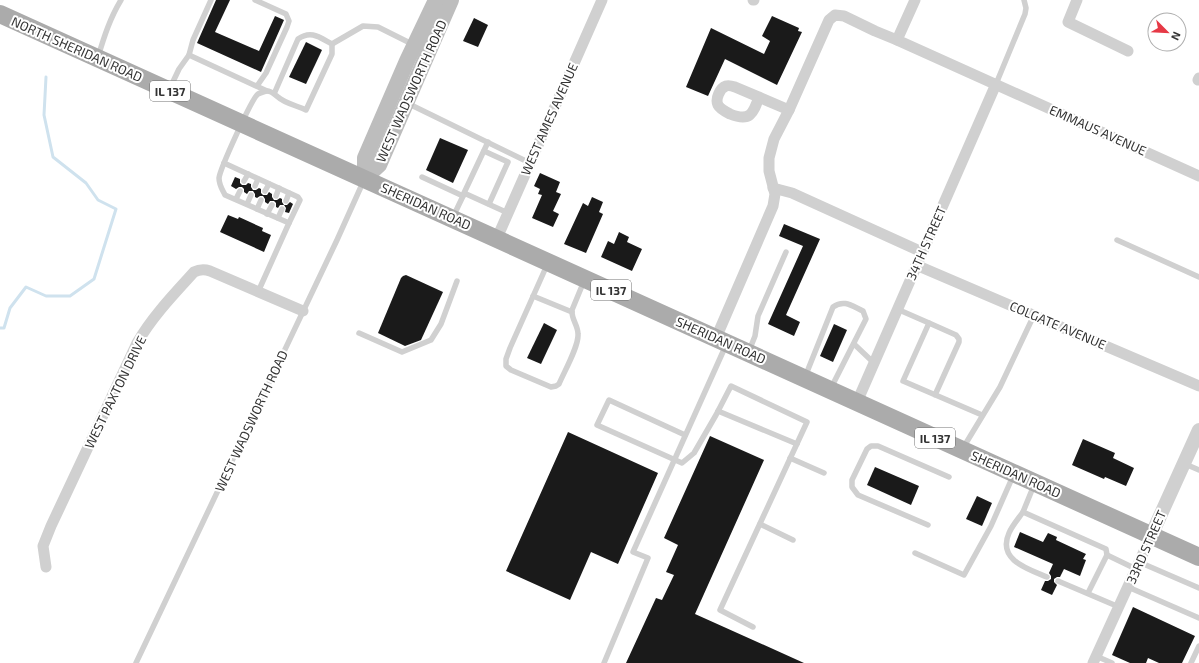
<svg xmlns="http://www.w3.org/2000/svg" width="1199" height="663" font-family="'Exo 2',sans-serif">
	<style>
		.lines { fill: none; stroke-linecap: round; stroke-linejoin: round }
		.stream { stroke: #cfe2ee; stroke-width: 3 }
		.building { fill: #1a1a1a }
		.service { stroke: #d0d0d0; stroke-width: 5.5 }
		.minor { stroke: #d0d0d0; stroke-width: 11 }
		.tertiary { stroke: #d0d0d0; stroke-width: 14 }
		.secondary { stroke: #bdbdbd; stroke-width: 16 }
		.primary { stroke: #ababab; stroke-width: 18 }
		.labels { text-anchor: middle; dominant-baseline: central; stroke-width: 4; stroke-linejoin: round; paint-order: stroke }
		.shield { fill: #fff; stroke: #707070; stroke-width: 1 }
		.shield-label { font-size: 12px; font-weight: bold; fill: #333 }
		.street-label { font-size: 13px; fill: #333; stroke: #fff }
	</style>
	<rect width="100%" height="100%" fill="#fff"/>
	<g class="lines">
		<!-- stream -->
		<polyline class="stream" points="0,328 4,328 10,308 26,287 46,296 70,296 94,279 116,209 98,200 86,183 53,157 44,115 46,77"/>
	</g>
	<!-- building -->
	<g class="building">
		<polygon points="216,0 230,0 215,32 259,51 275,16 284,20 261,72 197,43"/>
		<polygon points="772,16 799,28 798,31 802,32 777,85 725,59 708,96 686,87 711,28 764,54 770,41 762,36"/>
		<polygon points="474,18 488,25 478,47 463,41"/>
		<polygon points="306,42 322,50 306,84 289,77"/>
		<polygon points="440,138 468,150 453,183 426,170"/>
		<polygon points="540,173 560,182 556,192 561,194 553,211 559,214 553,227 532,218 542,195 538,194 540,189 534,186"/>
		<polygon points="235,177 240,179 240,183 242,185 246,185 248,183 251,184 251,187 253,190 256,190 259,188 261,189 261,193 263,195 267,195 269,192 272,194 272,197 274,200 277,200 280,198 282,199 282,202 284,205 287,205 290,202 293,204 289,213 285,212 286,208 284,205 280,205 278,208 276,207 276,203 274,201 270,201 268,204 265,202 265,199 263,196 260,196 257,198 255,197 255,194 253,191 249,191 247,194 244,192 244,189 242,187 239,187 236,189 231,186"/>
		<polygon points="592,197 603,202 599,212 603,214 586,253 564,244 583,203 588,206"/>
		<polygon points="228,215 238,219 239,217 263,228 262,231 271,235 264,252 220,232"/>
		<polygon points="784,224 820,239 786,315 800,322 794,336 768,324 803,246 779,236"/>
		<polygon points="619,232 629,237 627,242 642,249 632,271 601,257 608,241 614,244"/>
		<polygon points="406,275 443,292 421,340 405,346 378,333 401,278 403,276"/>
		<polygon points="544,323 557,330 541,364 527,358"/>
		<polygon points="834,324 847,330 833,362 820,356"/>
		<polygon points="568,432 658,473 618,564 591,552 570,600 506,571"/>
		<polygon points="710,436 764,460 695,614 804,663 626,663 656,598 662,600 674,575 666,572 678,545 664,538"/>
		<polygon points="1083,439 1115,453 1113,458 1134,468 1126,486 1105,477 1104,479 1072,465"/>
		<polygon points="875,467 919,486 911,505 867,485"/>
		<polygon points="977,496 992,503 982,526 966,519"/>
		<polygon points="1020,532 1043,542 1048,533 1057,537 1056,540 1086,554 1083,559 1086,560 1080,576 1064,569 1060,577 1057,577 1054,579 1054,582 1057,585 1052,595 1041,590 1045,581 1048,581 1051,579 1051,576 1049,573 1053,564 1014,547"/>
		<polygon points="1133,607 1195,636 1182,663 1159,663 1148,658 1146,663 1130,663 1112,655"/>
	</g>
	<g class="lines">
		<!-- service -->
		<g class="service">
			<polyline points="255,0 286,14 289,21 287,27 266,73 257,86"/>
			<polyline points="332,44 363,26 378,27 412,44"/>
			<polyline points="189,55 193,40 211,0"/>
			<path d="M98,57C104,37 110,18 121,0"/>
			<polyline points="996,84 1025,14 1026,8 1024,0"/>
			<polyline points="170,88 179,69 189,55 267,91"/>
			<polyline points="407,103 530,163"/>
			<polyline points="488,142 464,193 508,213"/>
			<polyline points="484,151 508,162 489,204"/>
			<polyline points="224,163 298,197 300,200 289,223"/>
			<polyline points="422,177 463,196"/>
			<polyline points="244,181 248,174"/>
			<polyline points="255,186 258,179"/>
			<polyline points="265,191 269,184"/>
			<polyline points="276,196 279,188"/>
			<polyline points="236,199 240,191"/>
			<polyline points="286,201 289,193"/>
			<polyline points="247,204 251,195"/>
			<polyline points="257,209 261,200"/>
			<polyline points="267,214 272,205"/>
			<polyline points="453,217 464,194"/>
			<polyline points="278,218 282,209"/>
			<polyline points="1117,240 1199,277"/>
			<path d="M547,265L510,348L506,359V366L511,370L551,387L556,386L559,384C564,372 579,346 578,334C578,325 571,319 572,310L584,281"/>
			<path d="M258,292L289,223L225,195C222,189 219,185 219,178C220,169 252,98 258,94C260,93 266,91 267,91C272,91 275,95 278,97C284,103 298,106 306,110L332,54V44C319,37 311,30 298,39L274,94"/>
			<polyline points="533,296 572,312"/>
			<polyline points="897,309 929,323"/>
			<polyline points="359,333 402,352 431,340 441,324 457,281"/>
			<polyline points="854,344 874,363"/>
			<polyline points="749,351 755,336 758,316 786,252"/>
			<path d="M805,377L833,307C844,299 852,306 863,311L866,319L831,388"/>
			<polyline points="935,395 959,342 959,339 956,335 929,323 903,381 982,415"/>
			<polyline points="718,411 797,444"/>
			<polyline points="685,435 609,400 597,425 682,463 694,453 716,415 731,386 807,422 720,610 753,627"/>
			<polyline points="963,448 1000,387 1034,315"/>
			<polyline points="790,458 824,473"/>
			<polyline points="1185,464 1199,470"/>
			<polyline points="1034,485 1023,512 1106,549 1107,555"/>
			<path d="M1023,512C1018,519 1012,526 1009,533C997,560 1028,569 1047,577"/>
			<polyline points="760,524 793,540"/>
			<polyline points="928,525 858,495 852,487 852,480 867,449 871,446 878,446 949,477"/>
			<polyline points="915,553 964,575 991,526 1013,476"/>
			<polyline points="1139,562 1199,588"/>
			<polyline points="1058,581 1119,607"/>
			<polyline points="1128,587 1199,618"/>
			<polyline points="1088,593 1107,555 1136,569"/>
			<polyline points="1096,656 1112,663"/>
			<polyline points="136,663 337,240 364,180"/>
			<polyline points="604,663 648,558 633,552 726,345"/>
			<polyline points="1191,663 1199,646"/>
		</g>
		<!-- minor -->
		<g class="minor">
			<polyline points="753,0 754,0"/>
			<polyline points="915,0 897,40 1199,176"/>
			<polyline points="1077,0 1068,22 1128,51"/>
			<polyline points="1198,80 1199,78"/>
			<path d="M759,97C753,114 750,122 730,114C726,112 720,109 718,105C715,99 720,88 726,86C729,85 732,86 735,87L789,110"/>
			<polyline points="773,188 792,193 922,252"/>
			<polyline points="497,238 602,0"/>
			<polyline points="916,265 1199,386"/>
			<polyline points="716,338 773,206 775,194 769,171 769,158 774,139 789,110 829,20 835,15 844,16 875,31 897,40"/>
			<polyline points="857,402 996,84"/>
			<path d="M46,567L43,546L51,526L137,343C152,317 173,295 194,272C200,269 204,269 210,271L303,311"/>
			<polyline points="1093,663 1151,536"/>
		</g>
		<!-- tertiary -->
		<polyline class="tertiary" points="1151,536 1199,430"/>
		<!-- secondary -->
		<g class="secondary">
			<polyline points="365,178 379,165 451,0"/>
			<polyline points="365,178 365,158 407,61 436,0"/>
		</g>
		<!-- primary -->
		<polyline class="primary" points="0,14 1199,557"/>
	</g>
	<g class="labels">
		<!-- shield labels -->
		<g class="shield">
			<rect x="150" y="81" width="40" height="20" rx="3"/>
			<rect x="591" y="280" width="40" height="20" rx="3"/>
			<rect x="915" y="428" width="40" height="20" rx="3"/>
		</g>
		<g class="shield-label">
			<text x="170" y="91">IL 137</text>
			<text x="611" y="290">IL 137</text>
			<text x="935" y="438">IL 137</text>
		</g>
		<!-- street labels -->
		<g class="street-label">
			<text transform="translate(77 49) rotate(24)">NORTH SHERIDAN ROAD</text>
			<text transform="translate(411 91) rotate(-66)">WEST WADSWORTH ROAD</text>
			<text transform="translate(549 119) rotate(-66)">WEST AMES AVENUE</text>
			<text transform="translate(1098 130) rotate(24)">EMMAUS AVENUE</text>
			<text transform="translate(426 206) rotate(24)">SHERIDAN ROAD</text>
			<text transform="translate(926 243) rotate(-66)">34TH STREET</text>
			<text transform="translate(1058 325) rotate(23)">COLGATE AVENUE</text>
			<text transform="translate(721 340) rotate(24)">SHERIDAN ROAD</text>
			<text transform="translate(115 392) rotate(-64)">WEST PAXTON DRIVE</text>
			<text transform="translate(251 421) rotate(-65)">WEST WADSWORTH ROAD</text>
			<text transform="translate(1016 474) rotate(24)">SHERIDAN ROAD</text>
			<text transform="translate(1146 547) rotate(-66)">33RD STREET</text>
		</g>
	</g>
	<!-- north arrow -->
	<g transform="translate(1167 32) rotate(114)"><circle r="19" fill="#ffffff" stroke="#adadad"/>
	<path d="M0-3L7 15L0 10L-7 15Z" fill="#e63946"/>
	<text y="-6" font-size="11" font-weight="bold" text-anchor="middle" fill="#333333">N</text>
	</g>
</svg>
